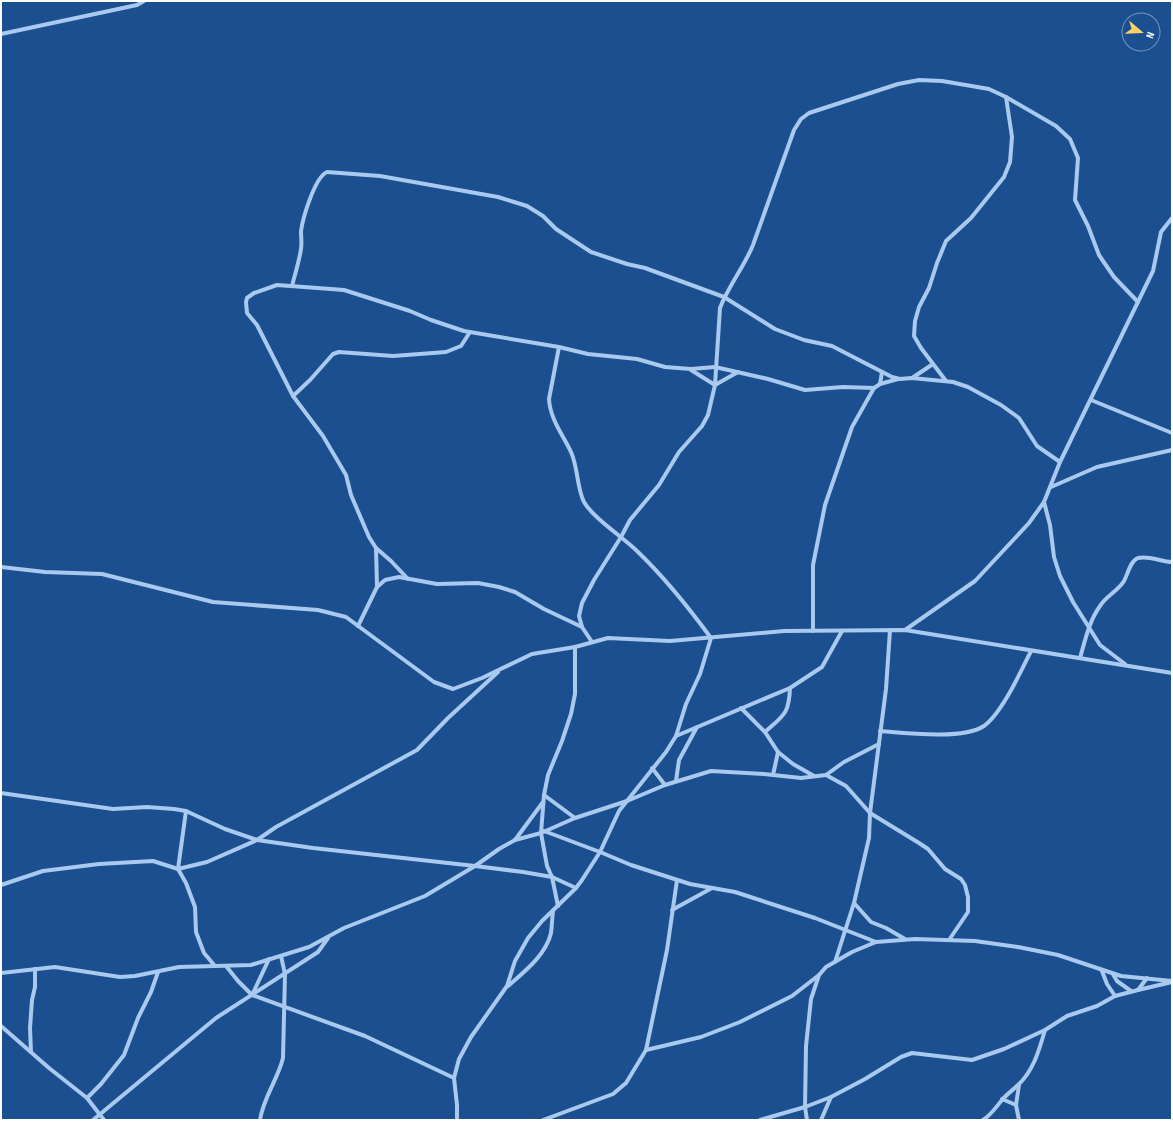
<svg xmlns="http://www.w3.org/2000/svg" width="1173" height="1121" font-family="'Sofia Sans Condensed',sans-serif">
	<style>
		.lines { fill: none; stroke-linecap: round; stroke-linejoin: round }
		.street { stroke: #a9c9ee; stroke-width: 4 }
	</style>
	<rect width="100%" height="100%" fill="#1b4f8f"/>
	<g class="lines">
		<!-- street -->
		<g class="street">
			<polyline points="1,34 137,5 144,1"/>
			<path d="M292,286C295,274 299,262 301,249C302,243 301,237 301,231C303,217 315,177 327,172L380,176L498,197L527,206L543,216L556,229L591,252L627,264L645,268L724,297L775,329L804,340L832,346L892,377L900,379L912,378L953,382L968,387L1001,405L1019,418L1037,446L1060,462"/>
			<polyline points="691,370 715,385 738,372"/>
			<polyline points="912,378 933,364"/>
			<polyline points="946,381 921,348 914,336 915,321 919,307 929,288 937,263 946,241 971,218 1004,177 1010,162 1012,137 1006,97"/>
			<polyline points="880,384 882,372"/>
			<polyline points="293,396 310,380 333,354 339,352 393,356 446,352 461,346 470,332"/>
			<polyline points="1091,400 1172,433"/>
			<polyline points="1051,487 1097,467 1172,450"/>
			<polyline points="1044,502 1050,525 1054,557 1060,576 1073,602 1100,645 1125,664"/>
			<polyline points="376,548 377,587"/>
			<polyline points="1,567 45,572 102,574 213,602 318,610 346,617 434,682 453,689 482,678 532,654 575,647 608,638 670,641 784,631 905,630 1172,673"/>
			<polyline points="408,579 391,561 376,548 369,537 351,495 346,475 323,436 293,396 257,325 247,313 246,302 247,298 254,293 277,285 344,290 410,311 431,320 464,331 559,347 588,354 637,359 665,367 691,369 715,367 768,379 805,390 843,387 874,388"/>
			<polyline points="358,626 377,587 385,580 399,577 437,584 478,583 499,587 515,592 544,609 582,627"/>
			<polyline points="905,630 975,581 1029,523 1044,502 1060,462 1153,271 1161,232 1172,218"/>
			<polyline points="813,631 813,565 825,505 852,427 874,388 880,384 898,379"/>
			<path d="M592,642L582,627L579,616L582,603L594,580L621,537L630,520L659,485L679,452L702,426L708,415L715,385L720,308C729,285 744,267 753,245L794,130L801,119L809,113L898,84L919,80L942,81L989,89L1006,97L1056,126L1070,139L1078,158L1075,200L1088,226L1099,255L1114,277L1138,302"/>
			<path d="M1080,658C1085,641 1089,621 1100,606C1106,596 1118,591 1124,581C1128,574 1130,561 1138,558C1148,555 1162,562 1172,562"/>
			<polyline points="741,708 765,732 778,752 793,764 814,776"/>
			<path d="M880,731C905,733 963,740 984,726C1002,713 1021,671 1031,651"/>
			<path d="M765,732C784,715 789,714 790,688"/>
			<polyline points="676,736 790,688 822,667 842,631"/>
			<polyline points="652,768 665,785"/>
			<polyline points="773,775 778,752"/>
			<polyline points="826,775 846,786 870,813 919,843 928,849 945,869 961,879 965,885 968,897 968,912 949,940"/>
			<polyline points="676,781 679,760 697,727"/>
			<polyline points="1,793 113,809 147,807 174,809 186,811 225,829 257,840 313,848 475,866 523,872 552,877 576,888"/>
			<polyline points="544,795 575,818"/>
			<polyline points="186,811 178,869 186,883 195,907 196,932 204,953 215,966"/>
			<polyline points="544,831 600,852 631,865 690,884 735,892 815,918 876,942"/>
			<polyline points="515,840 543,802"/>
			<polyline points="1,885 43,871 99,864 153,861 178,869 207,862 257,840 276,827 417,750 448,718 498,672"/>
			<polyline points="854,903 871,922 886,928 905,939"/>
			<polyline points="558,906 552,877 547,866 541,833 544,795 548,775 562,741 571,714 575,694 575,647"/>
			<polyline points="672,910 712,888"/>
			<polyline points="835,962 854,903 869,838 870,813 886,689 890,630"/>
			<polyline points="226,966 238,981 252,995 365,1036 454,1078"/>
			<polyline points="1102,971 1107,984 1115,996"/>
			<polyline points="1,973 55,967 120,977 135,976 179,967 251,965 309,947 344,928 425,896 475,866 499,849 515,840 541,833 575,818 627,801 665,785 711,771 764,774 801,778 826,775 844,762 879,744"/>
			<polyline points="1113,974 1117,981 1131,991"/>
			<path d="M508,986C524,972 546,955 551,933C552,926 552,918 553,911"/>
			<polyline points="1138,990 1172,982"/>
			<polyline points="253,993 269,959"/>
			<polyline points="1,1026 49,1068 87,1098 104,1120"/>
			<polyline points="646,1050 701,1037 740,1022 792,996 819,975"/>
			<polyline points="31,1052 30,1028 32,1000 35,987 35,969"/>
			<polyline points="1019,1085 1016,1105 1019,1120"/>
			<polyline points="87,1098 101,1084 124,1055 138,1018 151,992 158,972"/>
			<polyline points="1002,1099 1016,1105"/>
			<polyline points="93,1120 216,1018 318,952 328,938"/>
			<path d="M260,1120C263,1098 278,1079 283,1058L285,974L281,956"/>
			<path d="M457,1120V1105L454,1078L459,1059L471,1037L507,986L515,961L528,938L542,921L576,888L582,880L600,852L619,811L666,752L676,736L686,704L700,674L711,638C689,608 665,578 638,552C624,538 593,518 584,502C577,489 578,467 571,452C563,435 550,419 549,399L559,347"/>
			<polyline points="543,1120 613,1094 626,1083 646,1050 667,950 677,880"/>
			<polyline points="760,1120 805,1107 831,1097 865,1079 901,1057 912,1053 972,1060 1004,1049 1045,1030 1067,1016 1097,1006 1115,996 1138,990 1147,978"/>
			<polyline points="807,1120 805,1107 806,1046 811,999 819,975 826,967 852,952 876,942 915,939 975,941 1018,947 1058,955 1121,976 1172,981"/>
			<polyline points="821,1120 831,1097"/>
			<path d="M983,1120C992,1114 996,1107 1002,1100C1007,1094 1013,1090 1018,1085C1034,1070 1039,1050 1045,1030"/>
		</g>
	</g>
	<!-- border -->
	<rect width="1173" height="1121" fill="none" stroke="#ffffff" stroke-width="4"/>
	<!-- north arrow -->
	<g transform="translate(1141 32) rotate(109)"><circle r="19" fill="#1b4f8f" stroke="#7695bc"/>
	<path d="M0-3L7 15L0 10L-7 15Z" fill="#ffd166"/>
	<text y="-6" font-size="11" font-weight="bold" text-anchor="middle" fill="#ffffff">N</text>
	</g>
</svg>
